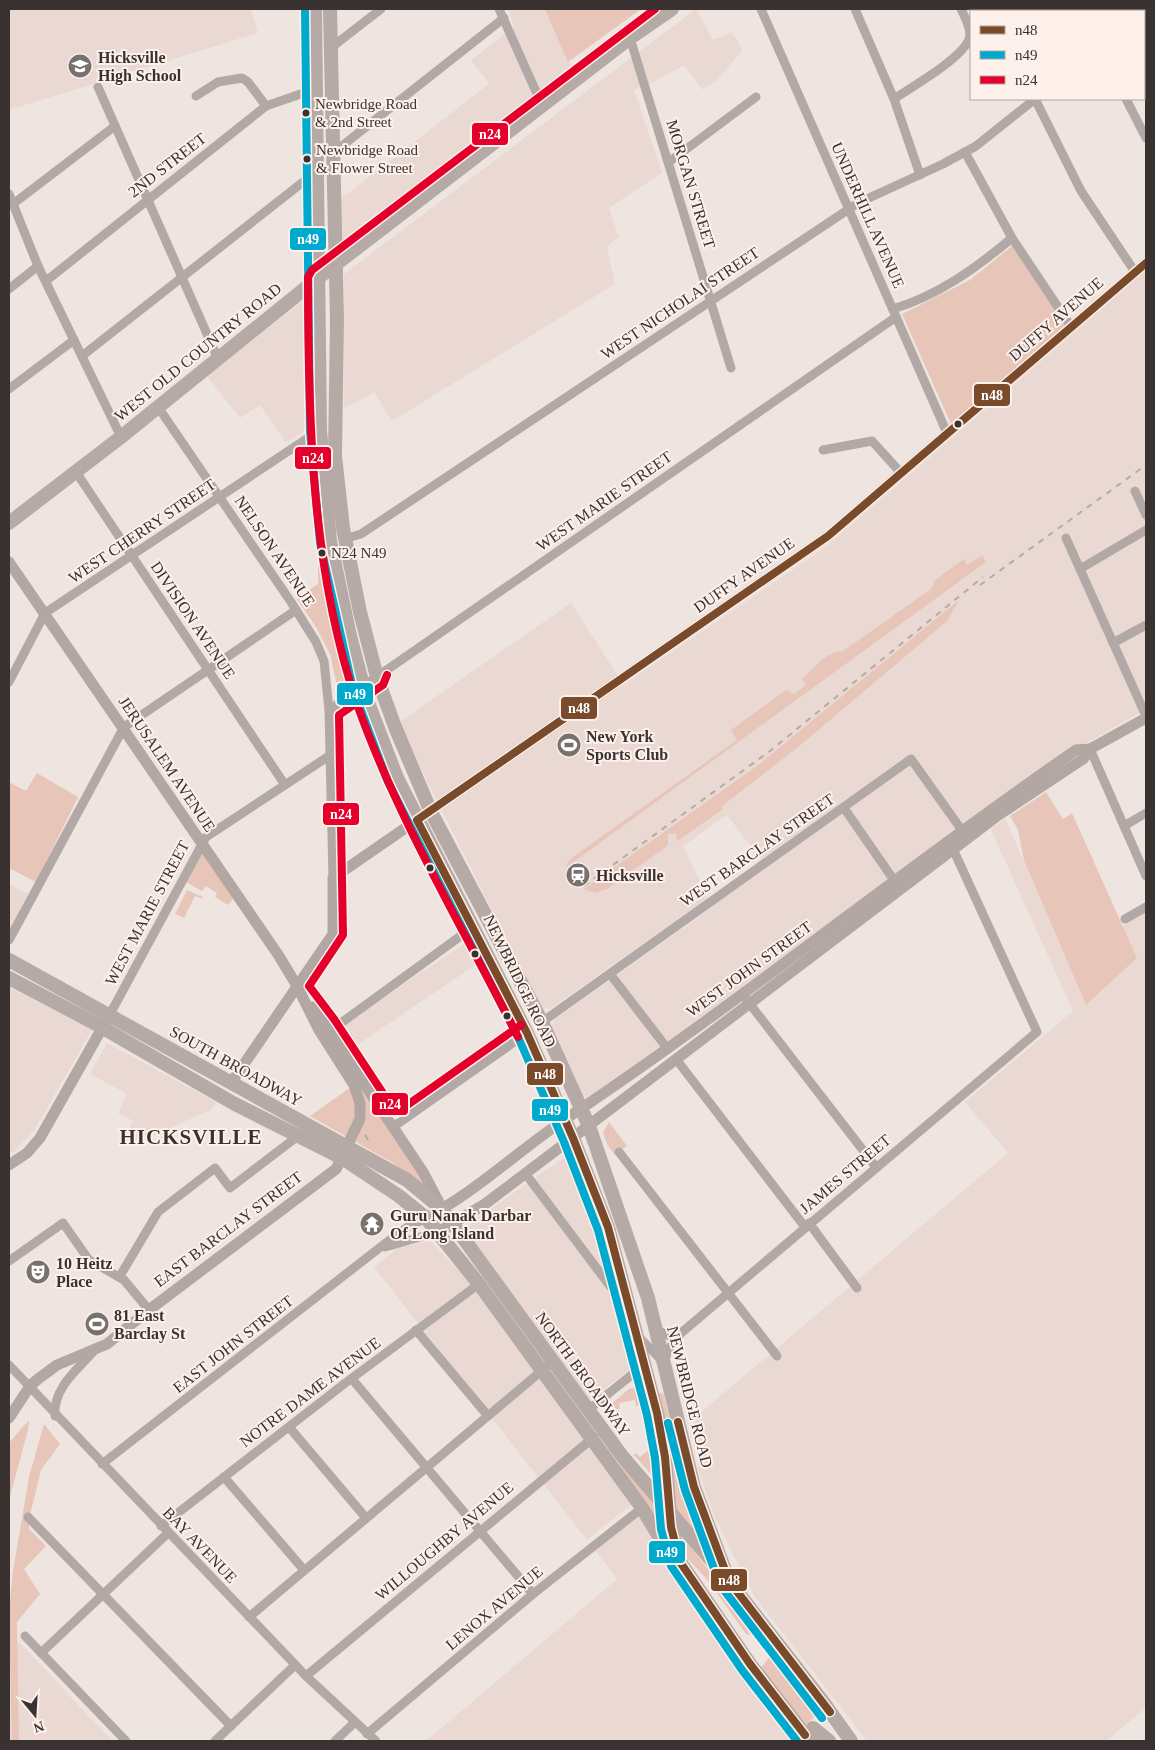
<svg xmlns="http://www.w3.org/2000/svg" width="1155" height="1750" font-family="'Times New Roman',serif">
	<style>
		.built { fill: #ead9d2; fill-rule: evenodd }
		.green { fill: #e7c5b8 }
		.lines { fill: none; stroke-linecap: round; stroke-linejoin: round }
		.street { stroke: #b2a8a5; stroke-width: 9 }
		.secondary { stroke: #b2a7a3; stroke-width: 11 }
		.primary { stroke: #b6aaa6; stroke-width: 14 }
		.rail { stroke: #b3aba8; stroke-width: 2; stroke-dasharray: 6 6; stroke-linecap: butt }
		.bus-1-casing { stroke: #fef0eb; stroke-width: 11 }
		.bus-2-casing { stroke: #fef0eb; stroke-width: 11 }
		.bus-3-casing { stroke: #fef0eb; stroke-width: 11 }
		.bus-1 { stroke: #7a4b2a; stroke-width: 8 }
		.bus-2 { stroke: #00a9ce; stroke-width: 8 }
		.bus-3 { stroke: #e4002b; stroke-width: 8 }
		.bus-dot { fill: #393230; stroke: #fef0eb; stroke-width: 2 }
		.labels { text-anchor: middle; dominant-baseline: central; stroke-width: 4; stroke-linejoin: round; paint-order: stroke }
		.bus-label { font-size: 15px; fill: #393230; stroke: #fef0eb; text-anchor: start }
		.poi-label { font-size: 16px; font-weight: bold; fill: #393230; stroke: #fef0eb; text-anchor: start }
		.street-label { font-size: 16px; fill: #393230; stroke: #fef0eb }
		.district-label { font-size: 21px; font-weight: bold; letter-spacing: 1px; fill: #393230; stroke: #fef0eb }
		.line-badge { stroke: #fef0eb; stroke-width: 2 }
		.badge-label { font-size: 14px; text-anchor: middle; font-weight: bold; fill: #fff }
	</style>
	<rect width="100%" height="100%" fill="#eee5e1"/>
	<!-- built -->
	<g class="built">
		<polygon points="9,9 251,9 258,33 9,110"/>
		<polygon points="508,9 545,9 577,78 336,264 334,204 489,84 471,60 514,27"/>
		<polygon points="696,9 713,40 732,32 743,50 716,81 703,90 684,65 654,82 634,90 662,173 609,208 619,237 607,246 615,284 392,421 374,392 344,409 344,274"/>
		<path d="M1146,271V508L1137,486L1133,488L1146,515V709L1052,763L659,1049L588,1098L582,1096L551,1028L555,1019L713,907L707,899L550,1009L541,1008L398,723L571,603L624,685L827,546ZM727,815L761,860L708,899L683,846Z"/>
		<polygon points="312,294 313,425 286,443 260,405 240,418 207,376"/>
		<polygon points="1005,818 1086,1005 1137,958 1122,926 1146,912 1146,1708 1106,1741 867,1741 754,1596 715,1518 699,1472 694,1430 696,1417 713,1402 1008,1153 965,1102 1073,1011 991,830"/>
		<polygon points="9,884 28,894 9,933"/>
		<polygon points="464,944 477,964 351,1049 338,1028"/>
		<polygon points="9,987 92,1030 35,1129 14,1152 9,1152"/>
		<polygon points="107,1043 216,1102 211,1110 149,1137 122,1142 133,1121 118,1113 127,1094 90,1074"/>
		<polygon points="570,1153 638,1364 589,1400 464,1228"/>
		<polygon points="430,1241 468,1280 594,1450 631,1505 587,1540 374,1267 398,1248"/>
		<polygon points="641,1512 742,1668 802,1741 426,1741 617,1579 595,1550"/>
		<polygon points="9,1640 20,1643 112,1741 9,1741"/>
	</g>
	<!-- green -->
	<g class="green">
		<polygon points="545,9 641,9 568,62"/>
		<polygon points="1012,246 1067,326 951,424 902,314 970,280"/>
		<path d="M982,555L986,562L565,868L569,860L737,740L731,730L786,690L794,694L806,685L802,679C815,667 825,652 843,651L931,589L935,580L964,559L967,565Z"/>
		<polygon points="325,564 347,668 354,685 339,695 330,654 316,627 297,599 318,584 318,565"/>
		<polygon points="959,600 947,621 797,748 722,806 723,809 679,840 677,841 676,833 668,834 668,844 666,847 607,889 595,893 584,889 757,766"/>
		<polygon points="37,773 78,797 36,882 9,868 9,782 26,791"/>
		<polygon points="1046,792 1063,819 1072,813 1137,958 1086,1005 1024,861 1018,830 1010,816"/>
		<polygon points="202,845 236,895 228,905 215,897 217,893 206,886 202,891 182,880"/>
		<polygon points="187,890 203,897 202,899 195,896 184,918 175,914"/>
		<polygon points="361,1080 434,1197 393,1163 310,1116"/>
		<polygon points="609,1122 627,1146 615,1155 608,1146 603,1133"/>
		<polygon points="633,1388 641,1392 644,1404 636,1406 635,1400 619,1403 620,1409 613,1409 610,1405 629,1389"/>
		<polygon points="659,1393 663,1393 690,1496 709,1548 673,1512 657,1395"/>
		<polygon points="29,1420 28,1430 9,1500 9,1443"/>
		<polygon points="44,1424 60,1444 41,1470 30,1515 29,1529 46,1546 24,1569 40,1594 17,1622 19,1741 12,1741 9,1611 13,1571 29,1477"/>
		<polygon points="652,1442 656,1479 656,1480 634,1455 636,1453 640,1457 649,1450 649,1444"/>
		<polygon points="618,1463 634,1477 665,1515 667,1535 665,1536"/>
		<polygon points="678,1531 754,1628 755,1633 753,1635 746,1634 706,1578 681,1552"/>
		<polygon points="775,1654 818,1713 806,1725 761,1668 771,1655"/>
	</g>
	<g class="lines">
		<!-- street -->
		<g class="street">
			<polyline points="499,9 542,105"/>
			<polyline points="761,9 947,433"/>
			<polyline points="855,9 894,99 920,175"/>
			<polyline points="1139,11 1142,9"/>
			<polyline points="630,38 731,368"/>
			<polyline points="332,47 381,9"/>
			<polyline points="98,87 218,359"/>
			<polyline points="196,96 218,82 242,78 248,82 266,106"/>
			<path d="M894,99C911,87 969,55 970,35C970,26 965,17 961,9"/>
			<polyline points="1035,99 1081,191 1135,272"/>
			<polyline points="1126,99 1146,138"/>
			<polyline points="965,152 1012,238 1072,328"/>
			<polyline points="333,153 504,18"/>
			<polyline points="669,162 756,97"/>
			<polyline points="9,194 38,266 121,437"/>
			<polyline points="13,204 115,126"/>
			<polyline points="46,281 266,106 315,89"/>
			<polyline points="9,289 38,266"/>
			<path d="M893,309C939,295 976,268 1012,238"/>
			<polyline points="82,356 317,171"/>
			<polyline points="9,389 74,340"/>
			<polyline points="158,407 291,602 316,642 324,661 329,710 333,878"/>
			<polyline points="823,450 872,441 901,473"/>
			<polyline points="76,472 285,785"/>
			<polyline points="1135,491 1146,515"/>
			<polyline points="1066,538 1146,716"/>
			<polyline points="344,539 361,534 858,203 943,164 976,146 1035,99"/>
			<polyline points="1080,569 1146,530"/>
			<polyline points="1113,643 1146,625"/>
			<polyline points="9,682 45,613 320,430"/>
			<polyline points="329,710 896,317"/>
			<polyline points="1090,749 1146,876"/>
			<polyline points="844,808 898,886"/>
			<polyline points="1124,826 1146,813"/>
			<polyline points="1125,919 1146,907"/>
			<polyline points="9,940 124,727 296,610"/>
			<polyline points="610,974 667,1048"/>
			<polyline points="746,999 876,1167"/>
			<polyline points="109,1016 206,837 329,756"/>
			<polyline points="542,1022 911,759 966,836"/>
			<polyline points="330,1031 473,927"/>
			<polyline points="676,1059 805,1227"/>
			<polyline points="393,1127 527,1033"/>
			<polyline points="619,1152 777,1356"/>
			<polyline points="525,1173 610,1286"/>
			<polyline points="809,1223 857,1288"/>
			<polyline points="385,1247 438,1232"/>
			<polyline points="9,1261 63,1223 89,1260 124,1280 149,1310"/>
			<polyline points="120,1276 158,1212 215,1168 230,1188 298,1136"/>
			<polyline points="416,1330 488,1416"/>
			<polyline points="656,1330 670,1336 680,1333"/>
			<polyline points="638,1336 664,1363 668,1350 681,1333 1037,1032 953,849"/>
			<polyline points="9,1365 306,1676 376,1741"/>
			<polyline points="352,1379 533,1594"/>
			<polyline points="588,1410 644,1365"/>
			<path d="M55,1416C53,1388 76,1371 93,1352"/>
			<polyline points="289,1427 366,1518"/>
			<polyline points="102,1464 387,1242 406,1228 426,1218"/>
			<polyline points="224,1477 304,1570"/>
			<polyline points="28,1517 231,1726"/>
			<polyline points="161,1526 344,1384 479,1284"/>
			<polyline points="249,1617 552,1362"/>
			<polyline points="25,1636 126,1741"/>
			<polyline points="41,1653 168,1533"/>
			<polyline points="306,1676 594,1437"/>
			<polyline points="367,1734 533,1594 642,1508"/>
			<polyline points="215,1741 295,1665"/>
			<polyline points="335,1741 355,1722"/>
		</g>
		<!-- secondary -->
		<g class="secondary">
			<polyline points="9,562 279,956 297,986 319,1030 354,1085 360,1103 360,1119 336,1169 149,1310 107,1344 57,1365 38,1379 30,1386 9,1418"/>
			<polyline points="313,1007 423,1172 442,1208"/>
			<polyline points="231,1083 333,934 333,878 828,536 1146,263"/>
			<polyline points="9,1165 27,1153 40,1138 106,1021"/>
			<path d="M426,1218C477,1191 519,1150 567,1118C741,1002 903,869 1076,750L1090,749"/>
			<polyline points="438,1232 485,1204 997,816 1083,759 1090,749 1146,718"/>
		</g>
		<!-- primary -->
		<g class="primary">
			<polyline points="315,9 320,430 330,541 350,636 367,700 397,778 527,1033 573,1138 608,1227 657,1413 665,1457 671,1527 680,1562"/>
			<polyline points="330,9 337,319 335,456 343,528 360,612 377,677 395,727 431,812 542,1022 589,1126 648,1298 694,1487 729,1581"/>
			<polyline points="9,523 121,437 318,278 630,38 672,9"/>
			<polyline points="9,960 407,1180 442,1209 622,1456 729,1581 824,1703 851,1741"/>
			<polyline points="9,978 96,1024 233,1103 342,1158 399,1196 426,1218 479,1284 642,1508 660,1538 680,1562 750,1664 810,1741"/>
			<polyline points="813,1728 829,1741"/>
		</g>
		<!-- rail -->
		<g class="rail">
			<polyline points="980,585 1146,465"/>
			<polyline points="584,886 770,751 983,577"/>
			<polyline points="365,1135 370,1143"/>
		</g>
		<defs>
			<g id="bus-1">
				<polyline points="678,1422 694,1487 729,1581 830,1712"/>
				<polyline points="805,1735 750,1664 680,1562 671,1527 665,1457 657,1413 608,1227 573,1138 527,1033 417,820 828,536 1146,263"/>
			</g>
			<g id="bus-2">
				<polyline points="305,9 310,431 320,543 353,689 388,782 518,1037 564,1142 598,1230 647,1415 655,1458 661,1529 671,1566 742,1670 797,1741"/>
				<polyline points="668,1423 685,1490 720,1585 822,1718"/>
			</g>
			<g id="bus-3">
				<polyline points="387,675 383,685 339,715 343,935 309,986 334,1019 396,1113 521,1025"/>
				<path d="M518,1037C463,927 398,820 357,704C311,568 308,419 308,277L312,270L655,9"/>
			</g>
		</defs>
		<!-- bus-1 casing -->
		<use href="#bus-1" class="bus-1-casing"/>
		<!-- bus-2 casing -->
		<use href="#bus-2" class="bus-2-casing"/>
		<!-- bus-3 casing -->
		<use href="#bus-3" class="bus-3-casing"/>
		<!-- bus-1 -->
		<use href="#bus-1" class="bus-1"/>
		<!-- bus-2 -->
		<use href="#bus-2" class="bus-2"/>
		<!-- bus-3 -->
		<use href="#bus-3" class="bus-3"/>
	</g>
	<!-- icons -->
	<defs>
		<symbol id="school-disc" viewBox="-11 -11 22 22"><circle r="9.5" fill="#78716e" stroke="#fef0eb"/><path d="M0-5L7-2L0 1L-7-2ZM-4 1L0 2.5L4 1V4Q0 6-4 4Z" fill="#fff"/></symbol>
		<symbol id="stadium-disc" viewBox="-11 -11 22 22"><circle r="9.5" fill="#78716e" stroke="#fef0eb"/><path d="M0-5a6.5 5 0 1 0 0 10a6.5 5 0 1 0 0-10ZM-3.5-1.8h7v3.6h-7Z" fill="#fff"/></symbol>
		<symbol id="station-disc" viewBox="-11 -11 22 22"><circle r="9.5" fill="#78716e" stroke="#fef0eb"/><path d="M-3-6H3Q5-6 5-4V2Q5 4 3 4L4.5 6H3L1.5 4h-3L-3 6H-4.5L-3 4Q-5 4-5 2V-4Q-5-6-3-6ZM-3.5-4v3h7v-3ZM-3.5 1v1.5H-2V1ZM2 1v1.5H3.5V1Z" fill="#fff"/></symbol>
		<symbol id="temple-disc" viewBox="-11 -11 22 22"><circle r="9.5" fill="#78716e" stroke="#fef0eb"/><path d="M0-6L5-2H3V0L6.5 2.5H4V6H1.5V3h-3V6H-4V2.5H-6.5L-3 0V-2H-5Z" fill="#fff"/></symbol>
		<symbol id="theatre-disc" viewBox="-11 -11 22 22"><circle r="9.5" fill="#78716e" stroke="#fef0eb"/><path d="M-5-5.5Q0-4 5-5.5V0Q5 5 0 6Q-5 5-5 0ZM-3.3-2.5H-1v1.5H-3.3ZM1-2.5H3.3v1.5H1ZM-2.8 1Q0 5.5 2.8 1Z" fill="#fff"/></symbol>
	</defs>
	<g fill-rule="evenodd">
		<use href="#school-disc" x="66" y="52" width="28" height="28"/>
		<use href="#stadium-disc" x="555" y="731" width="28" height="28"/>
		<use href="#station-disc" x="564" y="861" width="28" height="28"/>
		<use href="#temple-disc" x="358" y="1210" width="28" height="28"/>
		<use href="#theatre-disc" x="24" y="1258" width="28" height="28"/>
		<use href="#stadium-disc" x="83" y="1310" width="28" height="28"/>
	</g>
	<!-- markers -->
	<g class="bus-dot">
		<circle cx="306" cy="113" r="4.5"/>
		<circle cx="307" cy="159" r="4.5"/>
		<circle cx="958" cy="424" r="4.5"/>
		<circle cx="322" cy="553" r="4.5"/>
		<circle cx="430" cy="868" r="4.5"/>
		<circle cx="475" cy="954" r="4.5"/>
		<circle cx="507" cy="1016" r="4.5"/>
	</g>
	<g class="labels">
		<!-- bus labels -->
		<g class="bus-label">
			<text x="315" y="104">Newbridge Road<tspan x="315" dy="18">&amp; 2nd Street</tspan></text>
			<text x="316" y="150">Newbridge Road<tspan x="316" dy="18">&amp; Flower Street</tspan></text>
			<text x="331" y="553">N24 N49</text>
		</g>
		<!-- poi labels -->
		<g class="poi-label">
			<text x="98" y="57">Hicksville<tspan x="98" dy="18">High School</tspan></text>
			<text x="586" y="736">New York<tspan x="586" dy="18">Sports Club</tspan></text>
			<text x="596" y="875">Hicksville</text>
			<text x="390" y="1215">Guru Nanak Darbar<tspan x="390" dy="18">Of Long Island</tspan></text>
			<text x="56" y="1263">10 Heitz<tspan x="56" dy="18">Place</tspan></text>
			<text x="114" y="1315">81 East<tspan x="114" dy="18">Barclay St</tspan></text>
		</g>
		<!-- street labels -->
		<g class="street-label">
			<text transform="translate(167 165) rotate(-38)">2ND STREET</text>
			<text transform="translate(691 184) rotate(73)">MORGAN STREET</text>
			<text transform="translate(868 215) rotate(66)">UNDERHILL AVENUE</text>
			<text transform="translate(680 303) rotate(-34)">WEST NICHOLAI STREET</text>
			<text transform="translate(1056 319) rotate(-41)">DUFFY AVENUE</text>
			<text transform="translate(198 352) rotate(-39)">WEST OLD COUNTRY ROAD</text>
			<text transform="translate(604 501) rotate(-35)">WEST MARIE STREET</text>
			<text transform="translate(142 531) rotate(-34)">WEST CHERRY STREET</text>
			<text transform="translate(275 551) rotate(56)">NELSON AVENUE</text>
			<text transform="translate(744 575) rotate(-35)">DUFFY AVENUE</text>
			<text transform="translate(193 620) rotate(56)">DIVISION AVENUE</text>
			<text transform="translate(167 764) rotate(56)">JERUSALEM AVENUE</text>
			<text transform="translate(757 850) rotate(-35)">WEST BARCLAY STREET</text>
			<text transform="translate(147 913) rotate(-62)">WEST MARIE STREET</text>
			<text transform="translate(749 969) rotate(-36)">WEST JOHN STREET</text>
			<text transform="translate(520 981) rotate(64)">NEWBRIDGE ROAD</text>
			<text transform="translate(236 1066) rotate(29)">SOUTH BROADWAY</text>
			<text transform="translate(845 1174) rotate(-40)">JAMES STREET</text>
			<text transform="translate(228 1229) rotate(-37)">EAST BARCLAY STREET</text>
			<text transform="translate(233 1344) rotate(-38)">EAST JOHN STREET</text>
			<text transform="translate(583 1374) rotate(54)">NORTH BROADWAY</text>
			<text transform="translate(310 1392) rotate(-37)">NOTRE DAME AVENUE</text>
			<text transform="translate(690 1397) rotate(76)">NEWBRIDGE ROAD</text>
			<text transform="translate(444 1541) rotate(-40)">WILLOUGHBY AVENUE</text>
			<text transform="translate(200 1545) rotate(46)">BAY AVENUE</text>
			<text transform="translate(494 1608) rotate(-40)">LENOX AVENUE</text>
		</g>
		<!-- district labels -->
		<g class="district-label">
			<text x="191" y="1137">HICKSVILLE</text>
		</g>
	</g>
	<g class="line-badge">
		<rect x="471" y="122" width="38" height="24" rx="5" fill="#e4002b"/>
		<rect x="289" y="227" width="38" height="24" rx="5" fill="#00a9ce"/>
		<rect x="973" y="383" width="38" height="24" rx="5" fill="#7a4b2a"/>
		<rect x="294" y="446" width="38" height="24" rx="5" fill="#e4002b"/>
		<rect x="336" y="682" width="38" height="24" rx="5" fill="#00a9ce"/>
		<rect x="560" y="696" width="38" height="24" rx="5" fill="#7a4b2a"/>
		<rect x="322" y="802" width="38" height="24" rx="5" fill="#e4002b"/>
		<rect x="526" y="1062" width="38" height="24" rx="5" fill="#7a4b2a"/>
		<rect x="371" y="1092" width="38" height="24" rx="5" fill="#e4002b"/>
		<rect x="531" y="1098" width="38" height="24" rx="5" fill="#00a9ce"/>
		<rect x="648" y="1540" width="38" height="24" rx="5" fill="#00a9ce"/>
		<rect x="710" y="1568" width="38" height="24" rx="5" fill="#7a4b2a"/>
	</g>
	<g class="badge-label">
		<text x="490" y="139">n24</text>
		<text x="308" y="244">n49</text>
		<text x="992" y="400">n48</text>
		<text x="313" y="463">n24</text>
		<text x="355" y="699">n49</text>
		<text x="579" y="713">n48</text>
		<text x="341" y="819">n24</text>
		<text x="545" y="1079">n48</text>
		<text x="390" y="1109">n24</text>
		<text x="550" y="1115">n49</text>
		<text x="667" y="1557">n49</text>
		<text x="729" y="1585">n48</text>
	</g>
	<!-- border -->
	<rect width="1155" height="1750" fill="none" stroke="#393230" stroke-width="20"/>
	<!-- legend -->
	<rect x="970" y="10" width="175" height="90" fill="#fef0eb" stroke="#afa4a0"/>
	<rect x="980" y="26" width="25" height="8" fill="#7a4b2a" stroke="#afa4a0"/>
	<text x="1015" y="35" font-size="15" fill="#393230">n48</text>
	<rect x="980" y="51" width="25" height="8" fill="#00a9ce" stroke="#afa4a0"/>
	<text x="1015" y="60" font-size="15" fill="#393230">n49</text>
	<rect x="980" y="76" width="25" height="8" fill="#e4002b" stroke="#afa4a0"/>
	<text x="1015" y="85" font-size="15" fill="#393230">n24</text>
	<!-- north arrow -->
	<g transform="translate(35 1715) rotate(162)" stroke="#fef0eb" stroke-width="4" paint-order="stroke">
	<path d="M0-4L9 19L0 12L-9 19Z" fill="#393230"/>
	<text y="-8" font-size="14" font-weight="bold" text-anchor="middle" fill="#393230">N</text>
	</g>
</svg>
